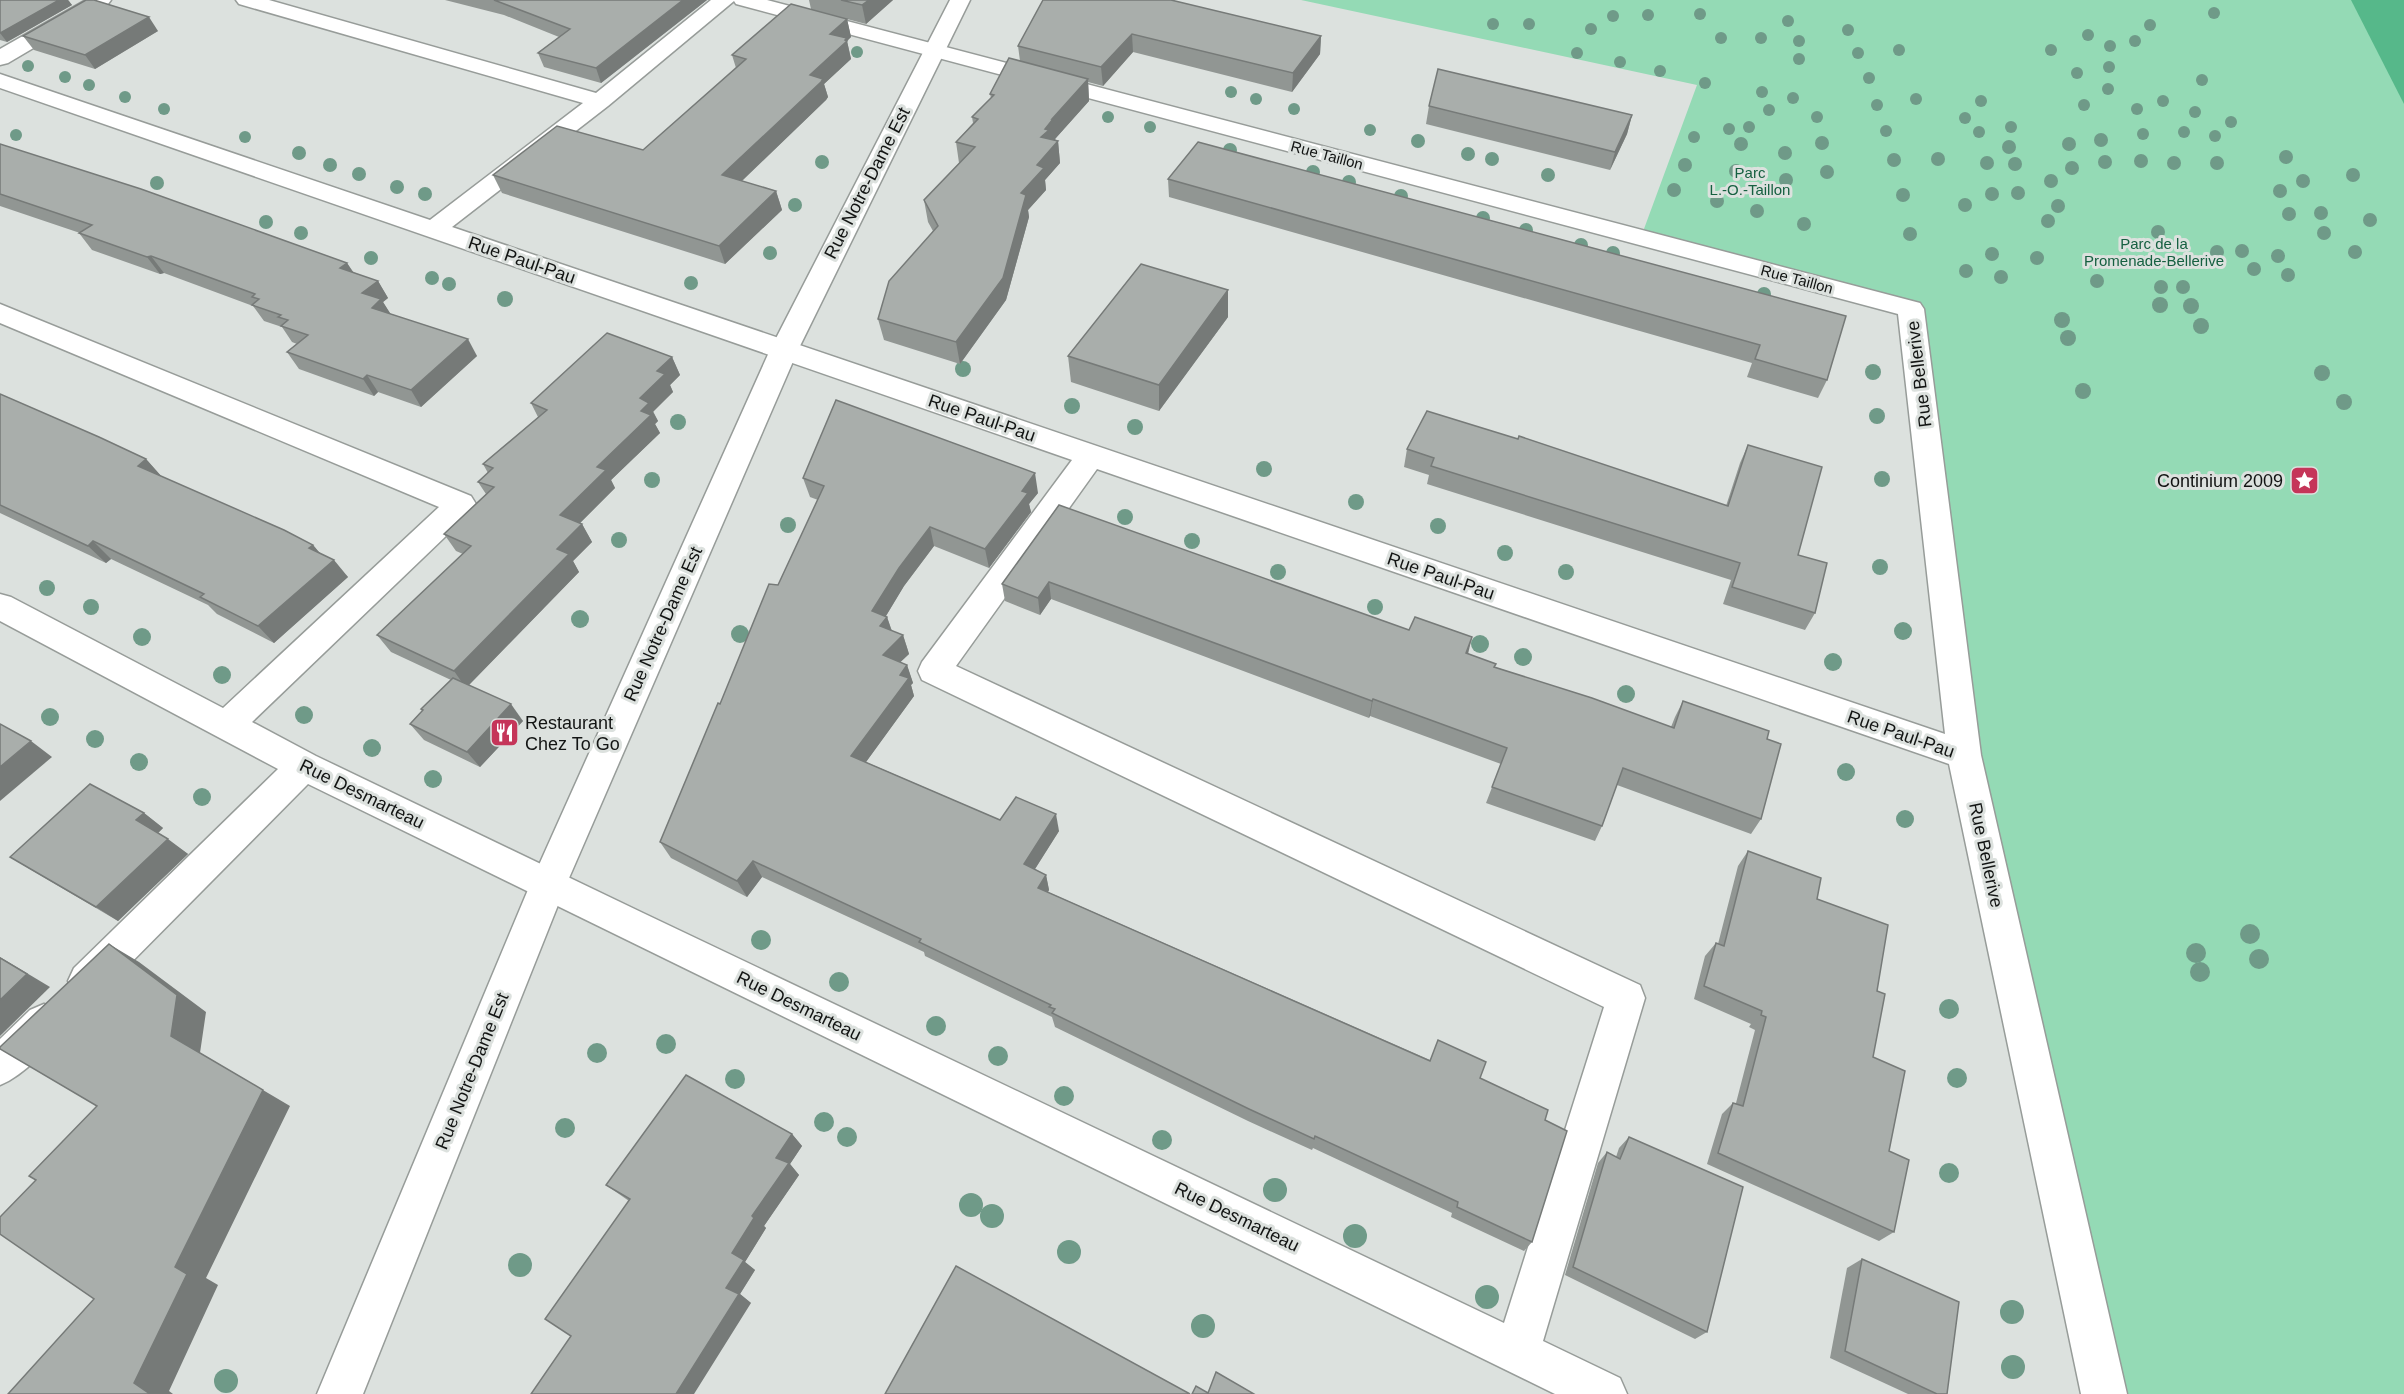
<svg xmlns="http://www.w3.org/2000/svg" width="2404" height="1394" font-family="Helvetica,sans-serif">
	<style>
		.green { fill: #94dab5 }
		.water { fill: #56b88a }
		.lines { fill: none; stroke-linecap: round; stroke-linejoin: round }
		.minor-casing { stroke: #979c99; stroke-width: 3 }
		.major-casing { stroke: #979c99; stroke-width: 3 }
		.minor { fill: #fff; fill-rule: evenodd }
		.major { fill: #fff; fill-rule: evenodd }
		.tree { fill: #6f9a88 }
		.wall { fill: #919693 }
		.shaded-wall { fill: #767a78 }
		.building { fill: #a9aeab; stroke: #767a78; stroke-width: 1.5 }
		.labels { text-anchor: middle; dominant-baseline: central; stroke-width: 6; stroke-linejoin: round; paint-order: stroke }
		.far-street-label { font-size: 15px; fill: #121413; stroke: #dce1de }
		.far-park-label { font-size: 15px; fill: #166041; stroke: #dce1de }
		.street-label { font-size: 18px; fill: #121413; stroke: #dce1de }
		.poi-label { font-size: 18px; fill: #121413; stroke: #dce1de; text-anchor: end }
	</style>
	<rect width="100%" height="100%" fill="#dce1de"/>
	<!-- green -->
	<polygon class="green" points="1301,0 2352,0 2404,102 2404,1394 2108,1394 1964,755 1911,309 1641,237 1697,85"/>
	<!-- water -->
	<polygon class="water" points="2351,0 2404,0 2404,104"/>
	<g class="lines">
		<defs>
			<g id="minor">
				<polygon points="86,0 111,0 108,4 8,63 0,65 0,49"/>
				<path d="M236,0H269L596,93L711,0H767L1920,303L1924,309L1981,755L2127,1394H2081L1949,764L1097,469L956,666L1640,985L1645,998L1543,1341L1620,1378L1627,1394H1555L308,784L100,994L87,999L74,994L68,981L74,968L278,769L0,621V594L11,597L223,708L439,507L0,323V304L471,496L476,504L471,512L252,722L316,756L643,913L1504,1323L1604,1007L922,680L918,671L922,662L1072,460L0,88V74L430,220L583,103L239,4ZM734,1L736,4L1898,314L1945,734L452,227L608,106Z"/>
				<path d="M44,1004L58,1010L63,1023C54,1045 23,1076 0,1085V1039L30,1010Z"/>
			</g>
			<polygon id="major" points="950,0 970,0 798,350 566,885 363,1394 317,1394 530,885 770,350"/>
		</defs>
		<!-- minor casing -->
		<use href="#minor" class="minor-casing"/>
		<!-- major casing -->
		<use href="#major" class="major-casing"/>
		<!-- minor -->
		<use href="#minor" class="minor"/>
		<!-- major -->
		<use href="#major" class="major"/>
	</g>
	<!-- trees -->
	<g class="tree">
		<circle cx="2214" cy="13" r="6"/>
		<circle cx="1700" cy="14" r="6"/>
		<circle cx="1648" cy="15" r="6"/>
		<circle cx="1613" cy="16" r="6"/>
		<circle cx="1788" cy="21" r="6"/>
		<circle cx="1493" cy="24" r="6"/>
		<circle cx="1529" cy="24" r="6"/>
		<circle cx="2150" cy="25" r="6"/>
		<circle cx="1591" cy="29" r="6"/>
		<circle cx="1848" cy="30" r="6"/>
		<circle cx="2088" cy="35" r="6"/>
		<circle cx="1721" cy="38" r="6"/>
		<circle cx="1761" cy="38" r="6"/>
		<circle cx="1799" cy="41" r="6"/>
		<circle cx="2135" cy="41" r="6"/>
		<circle cx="2110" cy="46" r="6"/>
		<circle cx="1899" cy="50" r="6"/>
		<circle cx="2051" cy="50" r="6"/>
		<circle cx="857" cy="52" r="6"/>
		<circle cx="1577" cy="53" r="6"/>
		<circle cx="1858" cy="53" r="6"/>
		<circle cx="1799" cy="59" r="6"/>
		<circle cx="1620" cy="62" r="6"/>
		<circle cx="28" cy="66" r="6"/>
		<circle cx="2109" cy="67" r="6"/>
		<circle cx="1660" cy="71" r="6"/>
		<circle cx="2077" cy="73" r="6"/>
		<circle cx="65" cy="77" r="6"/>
		<circle cx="1869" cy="78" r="6"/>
		<circle cx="2202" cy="80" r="6"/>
		<circle cx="1705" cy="83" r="6"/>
		<circle cx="89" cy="85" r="6"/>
		<circle cx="2108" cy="89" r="6"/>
		<circle cx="1231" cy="92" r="6"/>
		<circle cx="1762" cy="92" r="6"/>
		<circle cx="125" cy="97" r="6"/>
		<circle cx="1793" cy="98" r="6"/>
		<circle cx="1256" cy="99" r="6"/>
		<circle cx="1916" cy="99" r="6"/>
		<circle cx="1981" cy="101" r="6"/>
		<circle cx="2163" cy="101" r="6"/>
		<circle cx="1877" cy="105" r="6"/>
		<circle cx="2084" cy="105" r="6"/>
		<circle cx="164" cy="109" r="6"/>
		<circle cx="1294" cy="109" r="6"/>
		<circle cx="2137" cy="109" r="6"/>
		<circle cx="1769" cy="110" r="6"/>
		<circle cx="2195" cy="112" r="6"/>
		<circle cx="1108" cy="117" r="6"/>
		<circle cx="1817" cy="117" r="6"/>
		<circle cx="1965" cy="118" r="6"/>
		<circle cx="2231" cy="122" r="6"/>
		<circle cx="1150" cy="127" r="6"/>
		<circle cx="1749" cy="127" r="6"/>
		<circle cx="2011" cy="127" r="6"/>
		<circle cx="1729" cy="129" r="6"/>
		<circle cx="1370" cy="130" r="6"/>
		<circle cx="1886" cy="131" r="6"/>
		<circle cx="1979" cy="132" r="6"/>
		<circle cx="2184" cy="132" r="6"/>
		<circle cx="2143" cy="134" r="6"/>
		<circle cx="16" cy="135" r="6"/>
		<circle cx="2215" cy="136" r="6"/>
		<circle cx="245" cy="137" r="6"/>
		<circle cx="1694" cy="137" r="6"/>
		<circle cx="2101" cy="140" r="7"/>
		<circle cx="1418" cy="141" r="7"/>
		<circle cx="1822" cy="143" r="7"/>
		<circle cx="1741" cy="144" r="7"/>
		<circle cx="2069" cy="144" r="7"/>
		<circle cx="2009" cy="147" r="7"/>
		<circle cx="1230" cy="150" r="7"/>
		<circle cx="299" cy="153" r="7"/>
		<circle cx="1785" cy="153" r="7"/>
		<circle cx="1468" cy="154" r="7"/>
		<circle cx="2286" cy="157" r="7"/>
		<circle cx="1492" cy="159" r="7"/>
		<circle cx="1938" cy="159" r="7"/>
		<circle cx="1894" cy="160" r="7"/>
		<circle cx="2141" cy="161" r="7"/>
		<circle cx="822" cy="162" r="7"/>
		<circle cx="2105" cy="162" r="7"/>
		<circle cx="1987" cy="163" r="7"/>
		<circle cx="2174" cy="163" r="7"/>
		<circle cx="2217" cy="163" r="7"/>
		<circle cx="2015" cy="164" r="7"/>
		<circle cx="330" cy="165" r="7"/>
		<circle cx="1685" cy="165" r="7"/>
		<circle cx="2072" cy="168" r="7"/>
		<circle cx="1736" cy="171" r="7"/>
		<circle cx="1313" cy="172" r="7"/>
		<circle cx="1827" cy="172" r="7"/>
		<circle cx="359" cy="174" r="7"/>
		<circle cx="1548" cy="175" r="7"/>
		<circle cx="2353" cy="175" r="7"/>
		<circle cx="1786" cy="180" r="7"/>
		<circle cx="2051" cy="181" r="7"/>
		<circle cx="2303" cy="181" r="7"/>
		<circle cx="1349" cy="182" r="7"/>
		<circle cx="157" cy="183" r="7"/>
		<circle cx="397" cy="187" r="7"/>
		<circle cx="1674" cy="190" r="7"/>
		<circle cx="2280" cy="191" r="7"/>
		<circle cx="2018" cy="193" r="7"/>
		<circle cx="425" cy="194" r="7"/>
		<circle cx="1992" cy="194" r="7"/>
		<circle cx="1903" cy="195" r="7"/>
		<circle cx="1401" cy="196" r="7"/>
		<circle cx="1717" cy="201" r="7"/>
		<circle cx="795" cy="205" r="7"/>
		<circle cx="1965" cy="205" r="7"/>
		<circle cx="2058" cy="206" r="7"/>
		<circle cx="1757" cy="211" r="7"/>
		<circle cx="2321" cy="213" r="7"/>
		<circle cx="2289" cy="214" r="7"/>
		<circle cx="1483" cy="218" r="7"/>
		<circle cx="2370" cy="220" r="7"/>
		<circle cx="2048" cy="221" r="7"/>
		<circle cx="266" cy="222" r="7"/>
		<circle cx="1804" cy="224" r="7"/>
		<circle cx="1526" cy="230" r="7"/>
		<circle cx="2158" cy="232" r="7"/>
		<circle cx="301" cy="233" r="7"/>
		<circle cx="2324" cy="233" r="7"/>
		<circle cx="1910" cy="234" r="7"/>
		<circle cx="1581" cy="245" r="7"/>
		<circle cx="2242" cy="251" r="7"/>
		<circle cx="2217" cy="252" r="7"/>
		<circle cx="2355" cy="252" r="7"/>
		<circle cx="770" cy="253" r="7"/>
		<circle cx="1613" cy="253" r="7"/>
		<circle cx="1992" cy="254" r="7"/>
		<circle cx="2278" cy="256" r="7"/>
		<circle cx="371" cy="258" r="7"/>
		<circle cx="2037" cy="258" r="7"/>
		<circle cx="2254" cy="269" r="7"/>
		<circle cx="1966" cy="271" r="7"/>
		<circle cx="2288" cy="275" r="7"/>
		<circle cx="2001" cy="277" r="7"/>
		<circle cx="432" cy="278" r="7"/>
		<circle cx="2097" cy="281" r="7"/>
		<circle cx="691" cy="283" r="7"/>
		<circle cx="449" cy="284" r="7"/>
		<circle cx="2161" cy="287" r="7"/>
		<circle cx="2183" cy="287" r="7"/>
		<circle cx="1764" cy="294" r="7"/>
		<circle cx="505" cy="299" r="8"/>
		<circle cx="2160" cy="305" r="8"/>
		<circle cx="2191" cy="306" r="8"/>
		<circle cx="2062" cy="320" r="8"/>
		<circle cx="2201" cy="326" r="8"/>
		<circle cx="2068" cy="338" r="8"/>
		<circle cx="963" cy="369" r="8"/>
		<circle cx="1873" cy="372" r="8"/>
		<circle cx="2322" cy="373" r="8"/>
		<circle cx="2083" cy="391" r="8"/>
		<circle cx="2344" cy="402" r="8"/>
		<circle cx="1072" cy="406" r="8"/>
		<circle cx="1877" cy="416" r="8"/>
		<circle cx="678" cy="422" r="8"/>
		<circle cx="1135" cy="427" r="8"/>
		<circle cx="1264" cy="469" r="8"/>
		<circle cx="1882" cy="479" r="8"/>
		<circle cx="652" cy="480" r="8"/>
		<circle cx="1356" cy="502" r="8"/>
		<circle cx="1125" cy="517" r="8"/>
		<circle cx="788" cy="525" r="8"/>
		<circle cx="1438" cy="526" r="8"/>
		<circle cx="619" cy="540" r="8"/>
		<circle cx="1192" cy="541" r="8"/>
		<circle cx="1505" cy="553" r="8"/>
		<circle cx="1880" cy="567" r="8"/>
		<circle cx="1278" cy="572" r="8"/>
		<circle cx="1566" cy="572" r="8"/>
		<circle cx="47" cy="588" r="8"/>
		<circle cx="91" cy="607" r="8"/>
		<circle cx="1375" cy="607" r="8"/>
		<circle cx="580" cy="619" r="9"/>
		<circle cx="1903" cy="631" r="9"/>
		<circle cx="740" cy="634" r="9"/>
		<circle cx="142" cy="637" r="9"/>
		<circle cx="1480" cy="644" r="9"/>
		<circle cx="1523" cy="657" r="9"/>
		<circle cx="1833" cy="662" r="9"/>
		<circle cx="222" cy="675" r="9"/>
		<circle cx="1626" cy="694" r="9"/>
		<circle cx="304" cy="715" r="9"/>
		<circle cx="50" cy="717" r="9"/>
		<circle cx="95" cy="739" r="9"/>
		<circle cx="372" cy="748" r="9"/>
		<circle cx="139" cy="762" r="9"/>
		<circle cx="1846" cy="772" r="9"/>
		<circle cx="433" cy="779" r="9"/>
		<circle cx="202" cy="797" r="9"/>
		<circle cx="1905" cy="819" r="9"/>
		<circle cx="2250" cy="934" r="10"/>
		<circle cx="761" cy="940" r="10"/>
		<circle cx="2196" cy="953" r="10"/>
		<circle cx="2259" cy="959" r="10"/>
		<circle cx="2200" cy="972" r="10"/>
		<circle cx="839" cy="982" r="10"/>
		<circle cx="1949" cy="1009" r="10"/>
		<circle cx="936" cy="1026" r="10"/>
		<circle cx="666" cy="1044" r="10"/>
		<circle cx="597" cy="1053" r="10"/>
		<circle cx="998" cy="1056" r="10"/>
		<circle cx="1957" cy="1078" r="10"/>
		<circle cx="735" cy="1079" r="10"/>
		<circle cx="1064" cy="1096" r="10"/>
		<circle cx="824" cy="1122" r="10"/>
		<circle cx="565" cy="1128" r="10"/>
		<circle cx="847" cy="1137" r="10"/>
		<circle cx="1162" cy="1140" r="10"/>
		<circle cx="1949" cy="1173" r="10"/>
		<circle cx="1275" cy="1190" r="12"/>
		<circle cx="971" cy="1205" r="12"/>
		<circle cx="992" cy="1216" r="12"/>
		<circle cx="1355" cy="1236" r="12"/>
		<circle cx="1069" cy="1252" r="12"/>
		<circle cx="520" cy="1265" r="12"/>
		<circle cx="1487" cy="1297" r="12"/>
		<circle cx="2012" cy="1312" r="12"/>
		<circle cx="1203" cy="1326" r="12"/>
		<circle cx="2013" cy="1367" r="12"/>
		<circle cx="226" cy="1381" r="12"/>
	</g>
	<!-- wall -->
	<g class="wall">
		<polygon points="0,0 68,0 72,5 7,42 0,40"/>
		<polygon points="445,0 707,0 601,83 544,67 538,53 559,37 504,15"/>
		<polygon points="809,0 893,0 866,24 847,19 851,37 847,41 851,59 824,84 828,97 826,100 742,181 776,191 782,210 725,264 502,193 493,175 643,150 736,68 732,55 811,9"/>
		<polygon points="1043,0 1321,36 1320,54 1292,92 1133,52 1103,86 1088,82 1089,101 1055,139 1056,141 1058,141 1060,163 1045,180 1046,190 1028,210 1029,217 1006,300 960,364 884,340 878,319 933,231 928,222 924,200 959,163 956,142 973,123 972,117 991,98 990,94 1020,61 1018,46"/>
		<polygon points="158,31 95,69 34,50 23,36"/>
		<polygon points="1429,106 1632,115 1627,134 1610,170 1426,124"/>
		<polygon points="0,144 347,263 354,273 378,281 388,298 383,302 390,314 477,356 421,407 378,392 374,396 299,369 287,352 297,344 292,342 282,327 264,321 253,306 164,273 160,274 92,250 79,233 80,233 0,206"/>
		<polygon points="1168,179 1846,316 1827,380 1818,398 1747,377 1752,363 1169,197"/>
		<polygon points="1228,290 1228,317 1159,411 1071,382 1068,356"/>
		<polygon points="672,357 680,375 670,385 673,392 653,411 658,421 655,424 660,433 611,480 615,488 580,523 582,524 592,542 573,561 579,572 469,685 523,721 480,767 424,740 410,724 422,711 421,709 451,680 391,652 377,635 463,554 456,551 444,534 486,494 478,482 488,473 483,464 538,417 531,403"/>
		<polygon points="0,394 146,459 161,476 313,545 319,552 348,577 274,643 217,614 208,605 111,559 106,563 0,513"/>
		<polygon points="1748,445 1798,555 1815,613 1805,630 1723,604 1731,580 1427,484 1429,475 1404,467 1407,449 1726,506 1740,463"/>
		<polygon points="803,478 1038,493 1029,504 1031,512 989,568 934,546 904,586 886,616 887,617 892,631 903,635 909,654 900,662 907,665 913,683 911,685 914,696 866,762 1000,820 1059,831 1035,869 1046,875 1049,890 1048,892 1430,1060 1480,1078 1545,1120 1532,1242 1524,1251 1451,1217 1452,1213 1313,1148 1312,1150 1248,1121 1055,1027 1052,1017 925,956 924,952 762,877 747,897 671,858 660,842 720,704 778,585 818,500 810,497"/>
		<polygon points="1059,505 1468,654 1495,667 1671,727 1675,717 1683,701 1767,739 1761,819 1751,834 1617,785 1602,826 1595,841 1486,803 1501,764 1370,716 1369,718 1051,599 1040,615 1005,601 1002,584"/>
		<polygon points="144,813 163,828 158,833 188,854 118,921 33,871 10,857"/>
		<polygon points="1748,851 1817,899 1877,991 1873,1057 1889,1151 1894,1232 1879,1241 1707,1164 1722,1114 1733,1103 1736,1103 1755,1030 1749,1027 1751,1024 1694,999 1705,956 1716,943 1718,944 1738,866"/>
		<polygon points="792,1134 802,1146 790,1164 799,1175 764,1226 766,1228 745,1262 755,1270 740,1294 751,1303 571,1336 629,1201 606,1185"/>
		<polygon points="1629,1137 1707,1332 1695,1339 1565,1275 1598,1163 1607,1152 1616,1157 1619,1148"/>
		<polygon points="1862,1259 1937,1394 1908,1394 1830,1358 1847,1268"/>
	</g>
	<!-- shaded-wall -->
	<g class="shaded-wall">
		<polygon points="59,0 68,0 72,5 7,42 0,33"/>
		<polygon points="683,0 707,0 601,83 596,68"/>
		<polygon points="869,0 893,0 866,24 862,5"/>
		<polygon points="149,17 158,31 95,69 85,55"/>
		<polygon points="847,19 851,37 847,41 851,59 824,84 828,97 826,100 728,194 722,175 810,75 830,34"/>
		<polygon points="1132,34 1133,52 1103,86 1101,67"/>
		<polygon points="1321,36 1320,54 1292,92 1293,73"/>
		<polygon points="1088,79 1089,101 1055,139 1056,141 1058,141 1060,163 1045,180 1046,190 1028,210 1029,217 1006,300 960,364 956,342 1021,193 1037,165 1041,137 1045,129 1052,119"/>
		<polygon points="1632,115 1627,134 1610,170 1615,152"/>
		<polygon points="776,191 782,210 725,264 719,246"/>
		<polygon points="151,256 164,273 160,274 147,257"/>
		<polygon points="347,263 358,280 340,268"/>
		<polygon points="378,281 388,298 383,302 392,316 382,324 362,293"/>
		<polygon points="1228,290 1228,317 1159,411 1159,385"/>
		<polygon points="468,339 477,356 421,407 411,390"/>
		<polygon points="672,357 680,375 670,385 673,392 653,412 658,421 655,424 660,433 611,480 615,488 570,533 560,515 641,411 640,398 657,371"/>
		<polygon points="367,375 378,392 374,396 363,379"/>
		<polygon points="146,459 162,477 138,466"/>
		<polygon points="1035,473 1038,493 1029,504 1031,512 989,568 985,549 1022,491"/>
		<polygon points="582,524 592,542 573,561 579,572 466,688 454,671 557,549"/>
		<polygon points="930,527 934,546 904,586 878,629 872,611 899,568"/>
		<polygon points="93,541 111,559 106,563 88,546"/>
		<polygon points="313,545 327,562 309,548"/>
		<polygon points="334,560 348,577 274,643 258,626"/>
		<polygon points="1049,582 1051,599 1040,615 1038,598"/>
		<polygon points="887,617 893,635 880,626"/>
		<polygon points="903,635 909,654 889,673 883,655"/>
		<polygon points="1472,637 1468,654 1466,653"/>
		<polygon points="907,665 913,683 911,685 914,696 858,773 851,756 900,675"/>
		<polygon points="1373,699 1370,716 1369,718 1372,701"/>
		<polygon points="511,704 523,721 480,767 467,752"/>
		<polygon points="31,741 52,757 0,801 0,767"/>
		<polygon points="144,813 163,828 156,835 136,820"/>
		<polygon points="1056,814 1059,831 1028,880 1024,864"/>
		<polygon points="168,839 188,854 118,921 96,907"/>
		<polygon points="753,861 762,877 747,897 737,881"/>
		<polygon points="1046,875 1049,890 1041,903 1038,888"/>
		<polygon points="109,944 139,962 206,1012 200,1053 290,1106 206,1278 218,1285 169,1391 173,1394 150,1394 134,1383 175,1267 171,1036"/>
		<polygon points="0,957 50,987 0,1036"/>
		<polygon points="792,1134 802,1146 790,1164 799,1175 764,1226 766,1228 745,1262 755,1270 740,1294 751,1303 694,1394 676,1394 726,1288 732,1253 752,1216 776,1158"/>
	</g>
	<!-- building -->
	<g class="building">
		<polygon points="0,0 59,0 0,33"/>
		<polygon points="86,0 94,0 149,17 85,55 23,36"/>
		<polygon points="494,0 683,0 596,68 538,53 570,29"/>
		<polygon points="841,0 869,0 862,5"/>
		<polygon points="1043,0 1171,0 1321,36 1293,73 1132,34 1101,67 1018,46"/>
		<polygon points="791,4 847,19 830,34 847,38 845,40 847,41 810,75 823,79 821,82 722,175 776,191 719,246 493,175 557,126 643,150 746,59 732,55"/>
		<polygon points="1009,58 1088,79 1052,119 1053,119 1045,129 1049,130 1041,137 1058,141 1037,165 1044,168 1021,193 1026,195 1003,278 956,342 878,319 889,281 938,226 924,200 975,147 956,142 978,119 972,117 994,95 990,94"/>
		<polygon points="1438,69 1632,115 1615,152 1429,106"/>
		<polygon points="1198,142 1846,316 1827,380 1755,359 1760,345 1168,179"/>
		<polygon points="0,144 141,189 347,263 340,268 378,281 362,293 381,299 372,308 468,339 411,390 367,375 363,379 287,352 308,335 281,326 288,320 278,317 281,315 252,305 259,299 252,297 255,294 151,256 147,257 79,233 92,225 0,194"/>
		<polygon points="1141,264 1228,290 1159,385 1068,356"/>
		<polygon points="607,333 672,357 657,371 665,374 640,398 649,403 641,411 651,415 597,467 606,470 560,515 582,524 557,549 569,554 454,671 377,635 471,546 444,534 494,487 478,482 493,468 483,464 547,410 531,403"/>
		<polygon points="0,394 99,437 146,459 138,466 284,530 313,545 309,548 334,560 258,626 200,597 204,594 93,541 88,546 0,505"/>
		<polygon points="836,400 1035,473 1022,491 1028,493 985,549 930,527 899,568 872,611 887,617 880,626 903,635 883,655 907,665 900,675 909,678 851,756 1000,820 1016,797 1056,814 1024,864 1046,875 1038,888 1430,1061 1438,1040 1486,1062 1480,1078 1548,1110 1545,1120 1567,1131 1532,1242 1457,1207 1458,1202 1315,1136 1314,1139 1249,1109 1052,1013 1055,1009 1049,1007 1051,1005 919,942 921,939 753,861 737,881 660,842 718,703 720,704 769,584 778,585 824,486 803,478"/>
		<polygon points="1427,411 1518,439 1519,436 1728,506 1748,445 1822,467 1798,555 1827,563 1815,613 1732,587 1740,563 1431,466 1434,458 1407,449"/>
		<polygon points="1059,505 1409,630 1415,617 1472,637 1466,653 1496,664 1494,667 1592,698 1674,728 1683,701 1769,731 1767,739 1781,744 1761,819 1623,768 1602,826 1492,787 1507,748 1373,699 1372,701 1049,582 1038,598 1002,584"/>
		<polygon points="453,678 511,704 467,752 410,724 423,710 421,709"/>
		<polygon points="0,724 31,741 0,767"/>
		<polygon points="90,784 144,813 136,820 168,839 96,907 10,857"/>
		<polygon points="1748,851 1821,878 1817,899 1888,925 1877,991 1885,994 1873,1057 1905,1071 1889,1151 1909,1160 1894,1232 1718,1153 1733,1103 1743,1106 1766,1017 1761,1015 1762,1011 1704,986 1716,943 1724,946"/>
		<polygon points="109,944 177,995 171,1036 263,1090 175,1267 187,1274 134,1383 150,1394 8,1394 94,1299 0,1234 0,1217 36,1180 29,1176 97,1106 0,1049 0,1047"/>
		<polygon points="0,958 27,974 0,1000"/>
		<polygon points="686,1075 792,1134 776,1158 789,1163 752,1216 754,1218 732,1253 744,1260 726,1288 739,1294 676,1394 531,1394 571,1336 545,1319 630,1199 606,1185"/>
		<polygon points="1629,1137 1743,1187 1707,1332 1573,1267 1607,1152 1620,1159"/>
		<polygon points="1862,1259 1959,1302 1947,1394 1937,1394 1845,1351"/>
		<polygon points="956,1266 1190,1394 885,1394"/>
		<polygon points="1216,1372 1254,1394 1192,1394 1196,1386 1208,1393"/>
	</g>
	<!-- icons -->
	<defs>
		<symbol id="sight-square" viewBox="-11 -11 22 22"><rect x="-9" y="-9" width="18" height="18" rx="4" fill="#c53559" stroke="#dce1de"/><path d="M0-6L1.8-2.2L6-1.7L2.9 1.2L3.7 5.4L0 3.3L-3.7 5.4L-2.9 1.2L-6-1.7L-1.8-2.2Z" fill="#fff"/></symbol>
		<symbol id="restaurant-square" viewBox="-11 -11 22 22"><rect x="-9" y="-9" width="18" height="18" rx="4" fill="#c53559" stroke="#dce1de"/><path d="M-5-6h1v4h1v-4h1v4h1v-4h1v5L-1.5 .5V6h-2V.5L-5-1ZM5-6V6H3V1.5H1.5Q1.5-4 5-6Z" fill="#fff"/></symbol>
	</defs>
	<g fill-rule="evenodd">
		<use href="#sight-square" x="2288" y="464" width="33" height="33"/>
		<use href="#restaurant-square" x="488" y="716" width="33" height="33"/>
	</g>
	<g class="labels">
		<!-- far-street labels -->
		<g class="far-street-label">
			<text transform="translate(1327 155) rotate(15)">Rue Taillon</text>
			<text transform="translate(1797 279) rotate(15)">Rue Taillon</text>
		</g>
		<!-- far-park labels -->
		<g class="far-park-label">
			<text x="1750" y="172">Parc<tspan x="1750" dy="17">L.-O.-Taillon</tspan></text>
			<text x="2154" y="243">Parc de la<tspan x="2154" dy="17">Promenade-Bellerive</tspan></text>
		</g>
		<!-- street labels -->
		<g class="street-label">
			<text transform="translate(867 183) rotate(-63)">Rue Notre-Dame Est</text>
			<text transform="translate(522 260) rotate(19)">Rue Paul-Pau</text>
			<text transform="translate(1919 374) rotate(-97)">Rue Bellerive</text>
			<text transform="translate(982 418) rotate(19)">Rue Paul-Pau</text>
			<text transform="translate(1441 576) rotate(19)">Rue Paul-Pau</text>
			<text transform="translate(663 624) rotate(-66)">Rue Notre-Dame Est</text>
			<text transform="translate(1901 734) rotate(19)">Rue Paul-Pau</text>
			<text transform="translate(362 794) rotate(26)">Rue Desmarteau</text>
			<text transform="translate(1986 855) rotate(78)">Rue Bellerive</text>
			<text transform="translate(799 1006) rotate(26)">Rue Desmarteau</text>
			<text transform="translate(472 1071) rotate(-68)">Rue Notre-Dame Est</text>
			<text transform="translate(1237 1217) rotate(26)">Rue Desmarteau</text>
		</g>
		<!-- poi labels -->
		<g class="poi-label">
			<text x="2283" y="481">Continium 2009</text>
			<text x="525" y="723" text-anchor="start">Restaurant<tspan x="525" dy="21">Chez To Go</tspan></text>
		</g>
	</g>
</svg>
